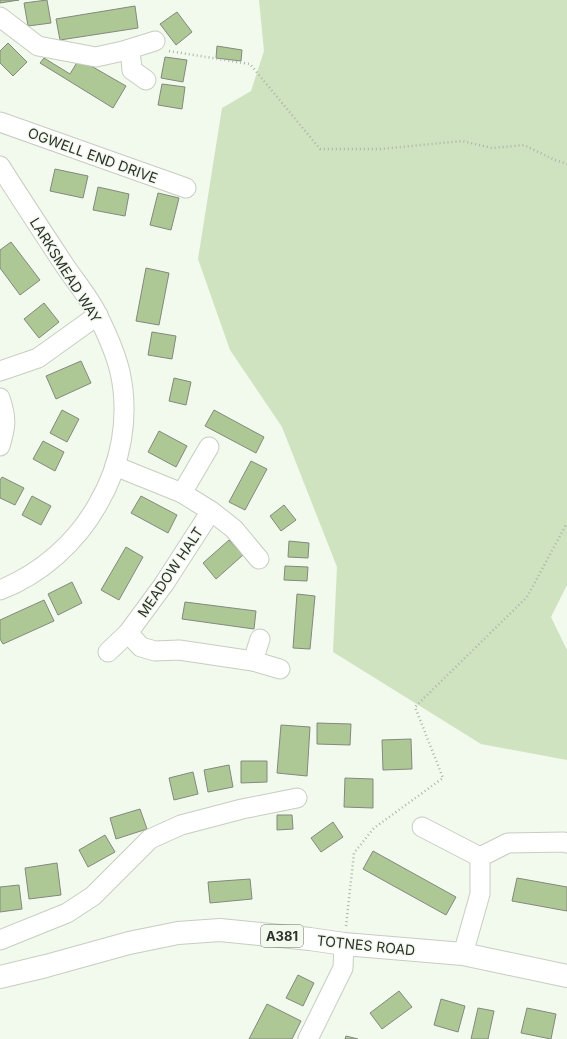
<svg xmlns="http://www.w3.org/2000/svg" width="567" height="1039" font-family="Inter,sans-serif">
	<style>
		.green { fill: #d0e3c0 }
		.building { fill: #adc895; stroke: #83897e }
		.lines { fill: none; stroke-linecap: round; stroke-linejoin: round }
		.minor-casing { stroke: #c7cdc1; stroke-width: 21 }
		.primary-casing { stroke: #c7cdc1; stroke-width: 24 }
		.path { stroke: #aeb3aa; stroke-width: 2.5; stroke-dasharray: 1 3; stroke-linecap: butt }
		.minor { stroke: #fff; stroke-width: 19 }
		.primary { stroke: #fff; stroke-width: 22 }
		.labels { text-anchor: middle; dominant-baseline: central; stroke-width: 3; stroke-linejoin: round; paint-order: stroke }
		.shield { fill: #f2f9ed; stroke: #696c66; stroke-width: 1 }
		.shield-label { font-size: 13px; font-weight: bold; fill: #2e302c }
		.street-label { font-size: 14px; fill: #2e302c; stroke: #f2f9ed }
	</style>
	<rect width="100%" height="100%" fill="#f2f9ed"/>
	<!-- green -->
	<polygon class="green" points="259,0 567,0 567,585 551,617 567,650 567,760 481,744 333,652 337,567 282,427 230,350 198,259 222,108 251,91 264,51"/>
	<!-- building -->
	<g class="building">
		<polygon points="0,0 19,0 0,3"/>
		<polygon points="47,0 51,23 28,26 24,3"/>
		<polygon points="135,6 138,28 60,40 56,19"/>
		<polygon points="177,12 192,32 176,45 160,24"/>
		<polygon points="8,43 27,62 13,76 0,63 0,51"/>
		<polygon points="217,46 242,50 241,61 216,58"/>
		<polygon points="165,57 187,60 183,82 161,78"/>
		<polygon points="44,58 70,74 79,59 126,86 113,108 40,63"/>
		<polygon points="162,84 185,87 182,109 158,105"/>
		<polygon points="55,169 88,176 83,198 50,191"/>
		<polygon points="98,187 129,194 125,216 93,210"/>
		<polygon points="158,193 179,198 171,230 150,225"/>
		<polygon points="11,242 40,280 20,295 0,268 0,250"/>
		<polygon points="146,268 169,273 159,325 136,321"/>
		<polygon points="44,303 59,322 39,338 24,319"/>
		<polygon points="152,332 176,336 172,359 148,355"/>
		<polygon points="81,361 91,383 56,399 46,376"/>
		<polygon points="174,378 191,382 186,405 169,401"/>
		<polygon points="62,410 79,419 67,442 50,433"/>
		<polygon points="214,410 264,437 256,453 205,426"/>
		<polygon points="159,431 187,446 176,467 148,452"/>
		<polygon points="43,441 64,452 55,471 33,459"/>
		<polygon points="251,461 267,469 245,510 229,502"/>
		<polygon points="2,477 24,488 15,505 0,498 0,480"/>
		<polygon points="32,496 51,506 41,525 22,515"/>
		<polygon points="141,496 177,515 168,533 131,513"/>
		<polygon points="284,505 296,520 281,531 270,516"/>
		<polygon points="229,540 243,555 216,579 203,563"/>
		<polygon points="289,541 309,543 308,558 288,557"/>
		<polygon points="126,547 143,557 119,600 101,590"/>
		<polygon points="285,566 308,567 307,581 284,580"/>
		<polygon points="72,582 82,603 58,615 48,594"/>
		<polygon points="297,594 315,596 310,649 293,648"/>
		<polygon points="44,600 54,621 3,644 0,639 0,620"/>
		<polygon points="185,602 256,611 254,629 182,619"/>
		<polygon points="317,723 351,724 350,745 317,744"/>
		<polygon points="281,725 310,727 307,776 277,773"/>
		<polygon points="411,739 412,769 383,770 382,740"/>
		<polygon points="241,761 267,761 267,782 241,783"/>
		<polygon points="229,765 233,787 208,792 204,770"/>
		<polygon points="193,772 198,794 174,800 169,778"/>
		<polygon points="345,778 373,779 373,808 344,807"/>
		<polygon points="140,809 147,829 116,839 110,818"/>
		<polygon points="277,815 292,815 293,829 277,830"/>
		<polygon points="333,822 343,837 321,852 311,838"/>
		<polygon points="105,835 115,852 88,867 79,850"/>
		<polygon points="373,851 456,897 446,915 363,869"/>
		<polygon points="57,863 61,895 29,899 25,868"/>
		<polygon points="517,878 567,887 567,911 512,901"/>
		<polygon points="250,879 252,899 210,903 208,882"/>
		<polygon points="19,885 22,909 0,912 0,887"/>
		<polygon points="298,975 314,983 303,1006 286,998"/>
		<polygon points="399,991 412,1007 382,1029 370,1013"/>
		<polygon points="441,999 465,1006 458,1032 434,1025"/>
		<polygon points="267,1004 301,1021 292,1039 249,1039"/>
		<polygon points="478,1008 494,1011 488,1039 471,1039"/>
		<polygon points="527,1008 556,1014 551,1039 521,1033"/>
		<polygon points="346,1036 358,1039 345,1039"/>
	</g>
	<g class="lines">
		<defs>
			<g id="minor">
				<polyline points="0,17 38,46 96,57 123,51 155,41"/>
				<polyline points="130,49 132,70 146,80"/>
				<polyline points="0,122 186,188"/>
				<path d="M0,166C21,199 42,231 63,263C74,280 90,298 98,316C106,332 116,355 120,372C130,417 121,465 98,504C77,542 41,574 0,590"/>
				<polyline points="0,371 38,358 98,315"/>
				<path d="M0,398C7,419 6,426 0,446"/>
				<polyline points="115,466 182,493 211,511 164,584 128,633 141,647 155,651 179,650 253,661 280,669"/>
				<polyline points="182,493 209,447"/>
				<polyline points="211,511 234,529 259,559"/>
				<polyline points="108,652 128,633"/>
				<polyline points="253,661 260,639"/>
				<polyline points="422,827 480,857"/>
				<polyline points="0,940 67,913 93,896 150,839 181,825 242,809 297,798"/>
				<polyline points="463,954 480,894 480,857 508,843 564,842 567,843"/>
				<polyline points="308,1039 343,968 344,944"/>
			</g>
			<polyline id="primary" points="0,977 46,966 129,943 178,933 220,930 310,939 344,944 463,954 567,976"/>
		</defs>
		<!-- minor casing -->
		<use href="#minor" class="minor-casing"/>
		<!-- primary casing -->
		<use href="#primary" class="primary-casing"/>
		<!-- path -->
		<g class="path">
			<polyline points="169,51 250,64 320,149 381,149 462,141 492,148 524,145 555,160 567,164"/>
			<polyline points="346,926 354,853 374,828 443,778 415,707 527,597 567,523"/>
		</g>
		<!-- minor -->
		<use href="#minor" class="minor"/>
		<!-- primary -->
		<use href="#primary" class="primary"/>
	</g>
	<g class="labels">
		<!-- shield labels -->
		<rect class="shield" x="261" y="925" width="42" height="22" rx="3"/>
		<g class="shield-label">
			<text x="282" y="936">A381</text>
		</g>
		<!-- street labels -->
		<g class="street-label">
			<text transform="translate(93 155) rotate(20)">OGWELL END DRIVE</text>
			<text transform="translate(66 270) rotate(58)">LARKSMEAD WAY</text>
			<text transform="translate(170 572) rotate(-56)">MEADOW HALT</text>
			<text transform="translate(366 945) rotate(6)">TOTNES ROAD</text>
		</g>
	</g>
</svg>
